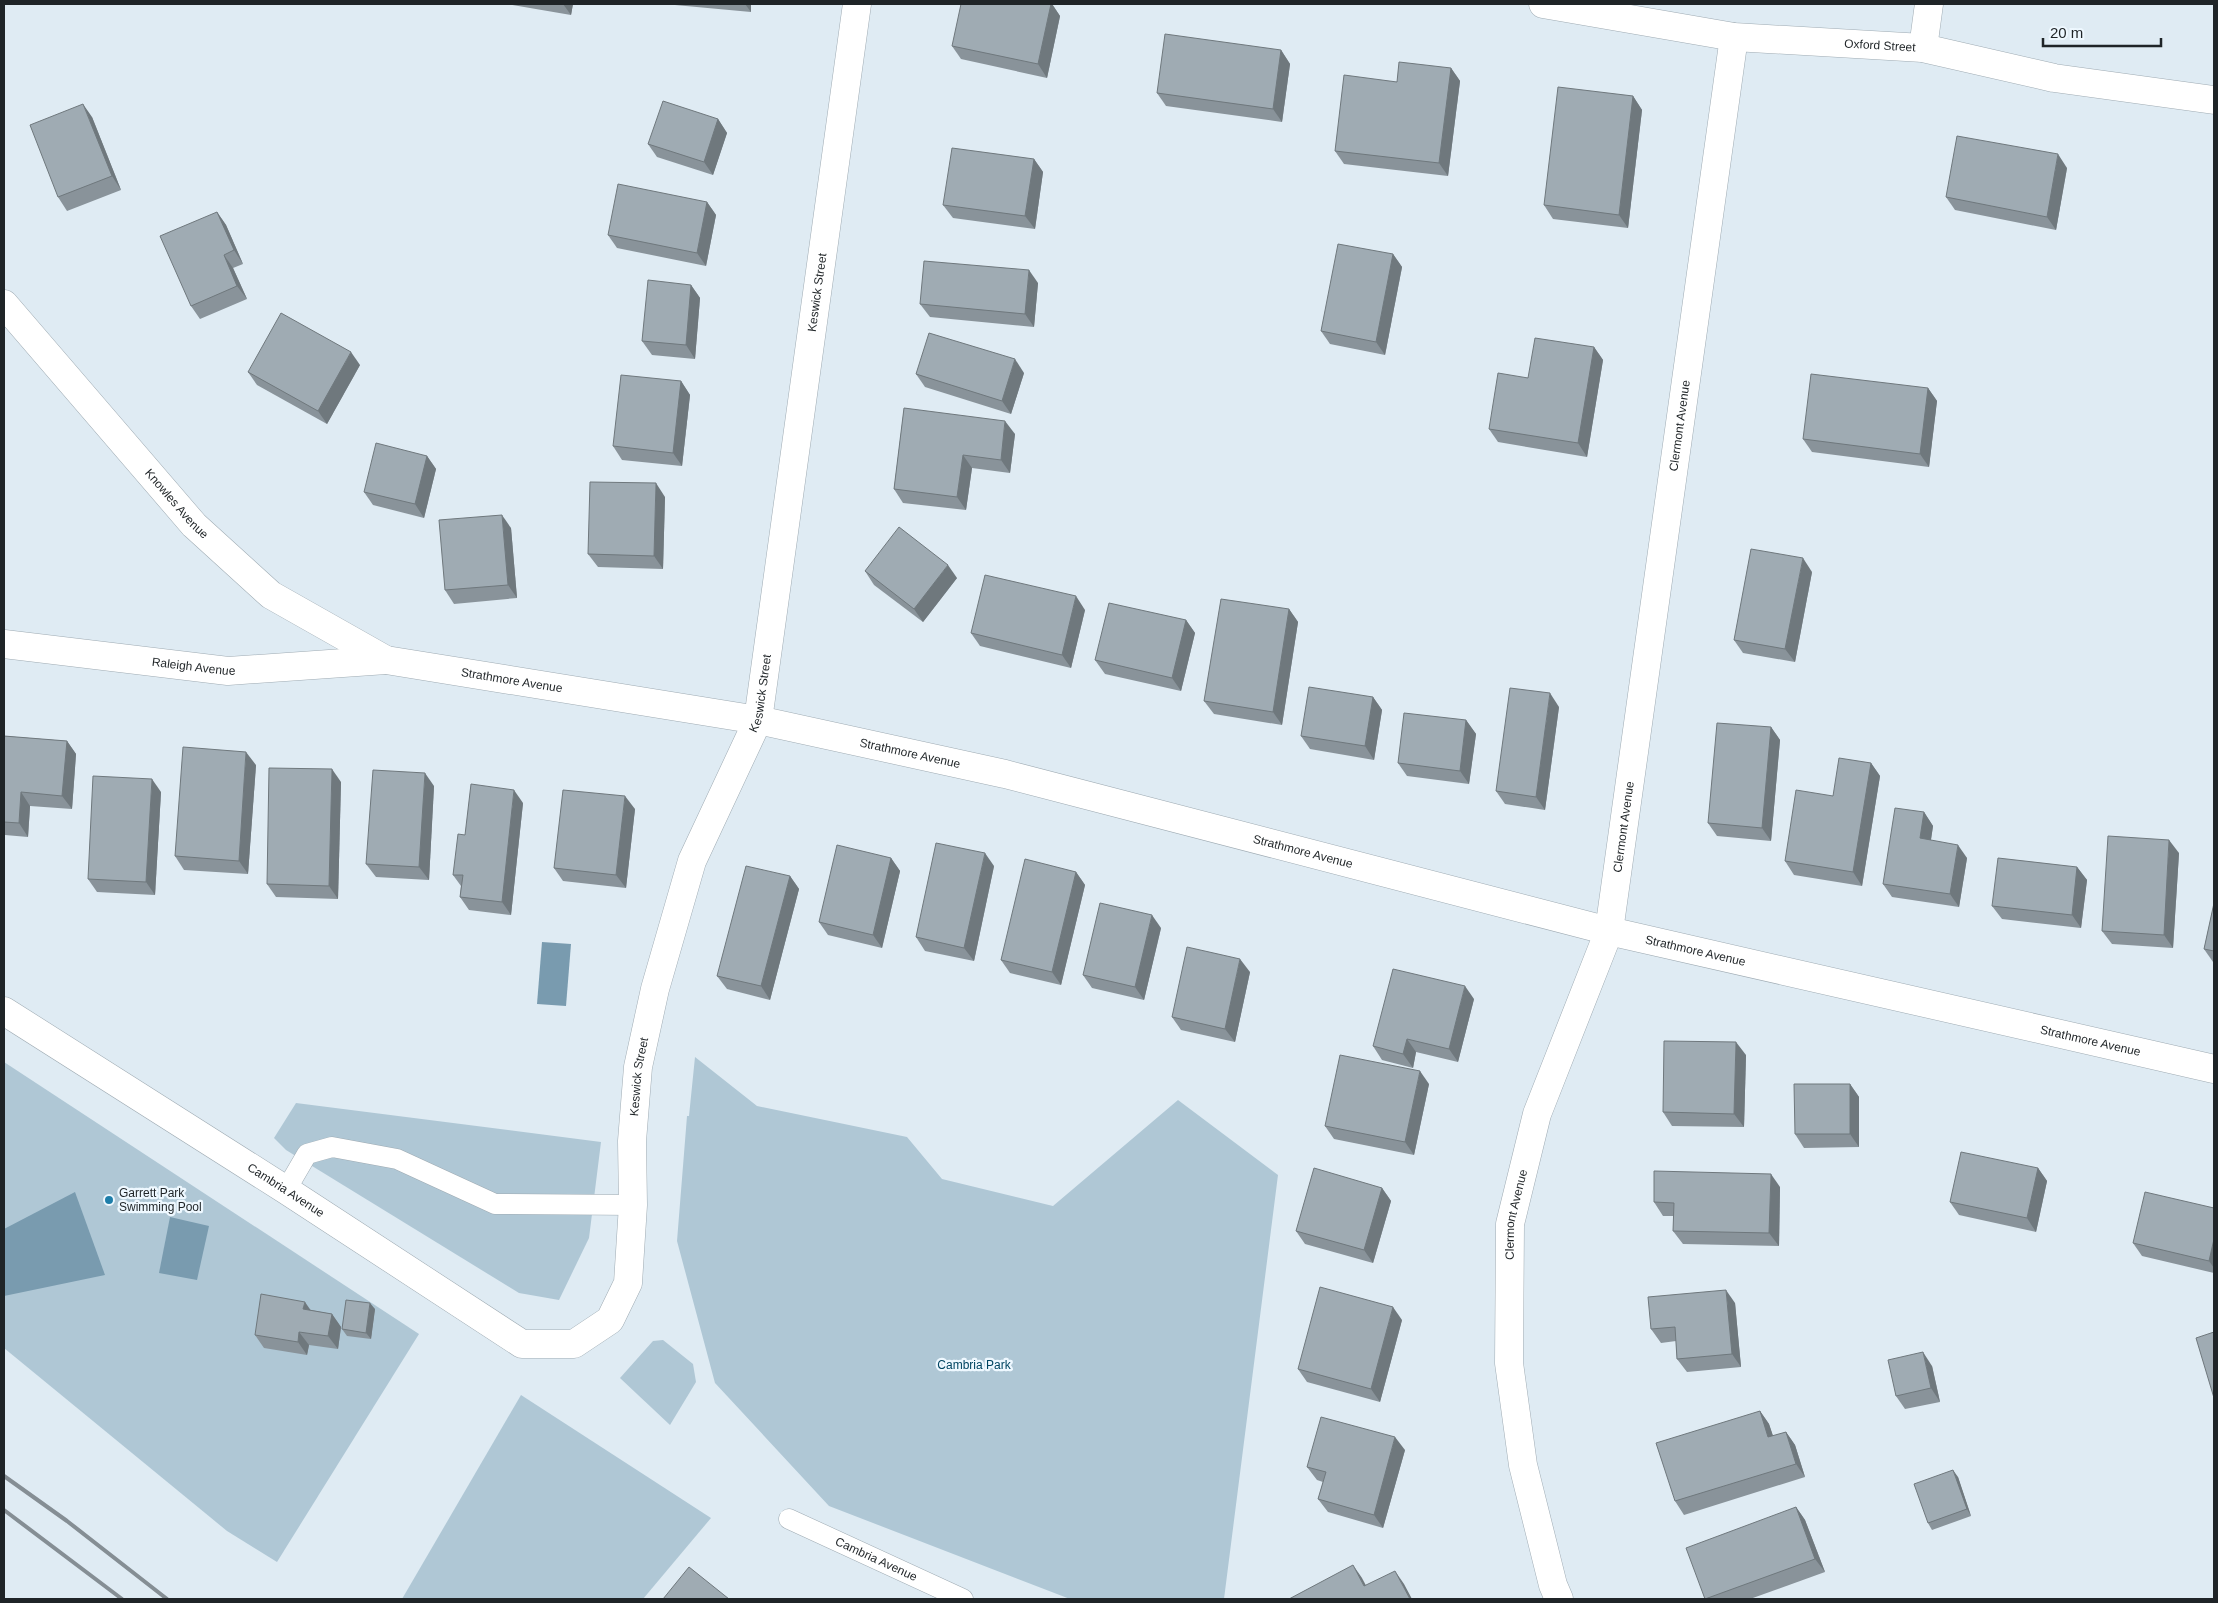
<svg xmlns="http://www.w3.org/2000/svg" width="2218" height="1603" font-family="Arial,sans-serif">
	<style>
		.green { fill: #afc7d5 }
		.water { fill: #799baf }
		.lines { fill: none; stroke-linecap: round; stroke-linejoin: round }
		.service-casing { stroke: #9fabb3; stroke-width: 21 }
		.minor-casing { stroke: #9fabb3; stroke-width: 29 }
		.secondary-casing { stroke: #9fabb3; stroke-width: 29 }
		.service { stroke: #fff; stroke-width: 20 }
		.minor { stroke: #fff; stroke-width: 28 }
		.secondary { stroke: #fff; stroke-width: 28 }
		.rail { stroke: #858e94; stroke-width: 4 }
		.wall { fill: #89939a }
		.shaded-wall { fill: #6f787d }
		.building { fill: #9fabb3; stroke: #6f787d }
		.poi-dot { fill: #1e7eaa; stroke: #eef8ff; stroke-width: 2 }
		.labels { text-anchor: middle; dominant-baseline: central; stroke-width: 4.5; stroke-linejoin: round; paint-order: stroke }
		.street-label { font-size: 12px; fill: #1f2427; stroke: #eef8ff }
		.poi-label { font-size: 12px; fill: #1f2427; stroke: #eef8ff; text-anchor: start }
		.park-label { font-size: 12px; fill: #004562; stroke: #eef8ff }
	</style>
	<rect width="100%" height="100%" fill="#dfebf3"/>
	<!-- green -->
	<g class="green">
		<polygon points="695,1057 757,1106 907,1137 942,1179 1053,1206 1178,1100 1278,1175 1224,1599 1070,1599 829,1506 715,1383 677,1241 687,1116 689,1116"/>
		<polygon points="4,1062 419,1334 277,1562 227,1531 4,1348"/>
		<polygon points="296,1103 601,1142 589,1238 559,1300 519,1293 286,1150 274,1138"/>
		<polygon points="663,1340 693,1364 696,1382 670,1425 620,1378 653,1341"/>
		<polygon points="521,1395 711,1518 643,1599 402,1599"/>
	</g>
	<!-- water -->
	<g class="water">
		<polygon points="542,942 571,944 566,1006 537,1004"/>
		<polygon points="75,1192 105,1275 4,1296 4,1229"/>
		<polygon points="170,1217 209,1226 197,1280 159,1273"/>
	</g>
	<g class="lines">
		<defs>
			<g id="service">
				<polyline points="286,1190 307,1154 332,1147 397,1159 495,1204 633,1205"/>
				<path id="s1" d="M789,1519L963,1599"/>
			</g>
			<g id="minor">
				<path id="s2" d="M1543,4L1734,37L1923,48L2054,78L2214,100"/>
				<polyline points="1923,48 1929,4"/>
				<path id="s3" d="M4,644L228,671L386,660"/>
				<path id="s4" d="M4,1011L286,1190L522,1344H574L610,1320L628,1283L633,1205L632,1141L638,1067L655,989L692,861L758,720L857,4"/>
				<path id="s5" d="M1559,1599L1553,1585L1523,1465L1509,1363L1510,1224L1537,1114L1609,931L1734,37"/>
			</g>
			<g id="secondary">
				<path id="s6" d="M4,304L194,525L271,595L386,660L758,720L1005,774L1609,931L2214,1069"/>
			</g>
		</defs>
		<!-- service casing -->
		<use href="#service" class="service-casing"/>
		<!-- minor casing -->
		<use href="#minor" class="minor-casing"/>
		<!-- secondary casing -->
		<use href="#secondary" class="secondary-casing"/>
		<!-- service -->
		<use href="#service" class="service"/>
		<!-- minor -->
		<use href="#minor" class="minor"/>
		<!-- secondary -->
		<use href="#secondary" class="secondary"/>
		<!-- rail -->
		<g class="rail">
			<polyline points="4,1476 67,1521 167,1599"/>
			<polyline points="4,1510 122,1599"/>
		</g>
	</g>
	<!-- wall -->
	<g class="wall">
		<polygon points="507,4 573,4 571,15"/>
		<polygon points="664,4 751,4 751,12"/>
		<polygon points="1051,4 1052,4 1060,16 1047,78 961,59 952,46"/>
		<polygon points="1281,50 1290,64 1282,122 1166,106 1157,93"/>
		<polygon points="1451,68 1460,81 1448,176 1344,164 1335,151 1397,82"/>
		<polygon points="1633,96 1642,110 1628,228 1553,219 1544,205"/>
		<polygon points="92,117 121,190 67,211 58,197"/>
		<polygon points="718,119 727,133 713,175 657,157 648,144"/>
		<polygon points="1034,159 1043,172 1035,229 953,218 943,205"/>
		<polygon points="2067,168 2056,230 1955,210 1946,197"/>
		<polygon points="707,202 716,215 706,266 617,248 608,235"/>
		<polygon points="217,212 226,225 243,264 233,268 247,299 200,319 191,306"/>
		<polygon points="1393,254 1402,267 1385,355 1330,344 1321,331"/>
		<polygon points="1038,283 1034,327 930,317 920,304"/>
		<polygon points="691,285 700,298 695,359 652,355 642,341"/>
		<polygon points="1594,347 1603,360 1587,457 1498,442 1489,429"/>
		<polygon points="360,365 327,424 257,385 248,372"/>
		<polygon points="1024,373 1011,414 925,387 916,374"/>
		<polygon points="681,381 690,395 682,466 622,460 613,446"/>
		<polygon points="1928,388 1937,401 1929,467 1812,452 1803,439"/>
		<polygon points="904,408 1015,434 1010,473 972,468 966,510 903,503 894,489"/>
		<polygon points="427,456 436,469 424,518 373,505 364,492"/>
		<polygon points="665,497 663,569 598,567 588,554"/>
		<polygon points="511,528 517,598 454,604 445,590"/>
		<polygon points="865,571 957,578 923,622 874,585"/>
		<polygon points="1812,572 1795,662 1743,653 1734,640"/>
		<polygon points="1289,609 1298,622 1282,725 1214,714 1204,701"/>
		<polygon points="1085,610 1071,668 980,646 971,633"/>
		<polygon points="1186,620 1195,633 1181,691 1105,674 1095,660"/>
		<polygon points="1373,697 1382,710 1374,760 1310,749 1301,736"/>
		<polygon points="1559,707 1545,810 1505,804 1496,791"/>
		<polygon points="1466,720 1476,734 1469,784 1407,776 1398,763"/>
		<polygon points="1771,727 1780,740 1771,841 1717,836 1708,823"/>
		<polygon points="4,736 67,741 76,754 72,809 30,806 28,837 5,835 4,833"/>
		<polygon points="1871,763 1880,776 1862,886 1794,875 1785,861 1833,796"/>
		<polygon points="256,765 248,874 184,870 175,856"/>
		<polygon points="341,782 338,899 276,897 267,884"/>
		<polygon points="434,786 429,880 376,877 366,864"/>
		<polygon points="161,792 155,895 97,892 88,879"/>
		<polygon points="523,803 511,915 469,910 460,897 461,886 453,875 465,835"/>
		<polygon points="635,809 626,888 563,881 554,868"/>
		<polygon points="1924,812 1933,826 1931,840 1967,858 1959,907 1892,897 1883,884"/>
		<polygon points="2179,853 2173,948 2112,944 2102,931"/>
		<polygon points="891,858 900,871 882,948 828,935 819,922"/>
		<polygon points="994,866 974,961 925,951 916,937"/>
		<polygon points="2077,867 2087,880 2081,928 2002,919 1992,906"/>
		<polygon points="1076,872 1085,885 1061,985 1010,973 1001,960"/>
		<polygon points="790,876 799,889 770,1000 727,989 717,976"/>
		<polygon points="2214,903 2214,962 2213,962 2204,949"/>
		<polygon points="1161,928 1144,1000 1092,988 1083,975"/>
		<polygon points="1250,972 1235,1042 1181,1030 1172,1017"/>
		<polygon points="1474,999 1458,1062 1416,1052 1413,1068 1382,1060 1373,1046"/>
		<polygon points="1746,1055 1744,1127 1672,1126 1663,1112"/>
		<polygon points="1429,1084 1414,1155 1334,1139 1325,1126"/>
		<polygon points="1850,1084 1859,1097 1859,1147 1804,1148 1795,1134"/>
		<polygon points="2038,1168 2047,1181 2036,1232 1959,1215 1950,1202"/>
		<polygon points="1780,1187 1779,1246 1683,1244 1673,1231 1674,1216 1663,1216 1654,1202"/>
		<polygon points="1382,1188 1391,1201 1373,1263 1305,1244 1296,1231"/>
		<polygon points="2214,1208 2214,1273 2142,1256 2133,1243"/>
		<polygon points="1735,1303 1741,1367 1687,1372 1677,1359 1676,1341 1661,1343 1651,1329"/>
		<polygon points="375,1309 371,1339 347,1336 342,1329"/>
		<polygon points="311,1310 332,1314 341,1327 338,1349 309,1345 307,1355 264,1348 255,1335"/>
		<polygon points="1402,1320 1380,1402 1307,1382 1298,1369"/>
		<polygon points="1932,1366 1940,1402 1905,1409 1896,1396"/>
		<polygon points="1760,1411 1769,1424 1773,1436 1786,1432 1795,1445 1805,1477 1684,1515 1675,1501"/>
		<polygon points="1405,1450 1383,1528 1328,1512 1318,1499 1323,1482 1317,1480 1307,1467"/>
		<polygon points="1958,1477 1971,1516 1932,1530 1928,1523"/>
		<polygon points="1796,1507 1805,1520 1825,1572 1750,1599 1705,1599"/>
	</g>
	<!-- shaded-wall -->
	<g class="shaded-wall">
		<polygon points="563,4 573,4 571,15"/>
		<polygon points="745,4 751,4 751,12"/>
		<polygon points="1051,4 1052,4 1060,16 1047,78 1038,64"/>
		<polygon points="1281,50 1290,64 1282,122 1273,109"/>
		<polygon points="1451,68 1460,81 1448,176 1439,163"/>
		<polygon points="1633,96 1642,110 1628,228 1619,215"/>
		<polygon points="83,104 92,117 121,190 112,176"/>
		<polygon points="718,119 727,133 713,175 704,162"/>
		<polygon points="2058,154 2067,168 2056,230 2047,217"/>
		<polygon points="1034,159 1043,172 1035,229 1025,216"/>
		<polygon points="707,202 716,215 706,266 697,253"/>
		<polygon points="217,212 226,225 243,264 234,250"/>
		<polygon points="1393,254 1402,267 1385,355 1376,342"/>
		<polygon points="224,255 233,268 247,299 237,286"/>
		<polygon points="1029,270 1038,283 1034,327 1025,314"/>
		<polygon points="691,285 700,298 695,359 686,345"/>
		<polygon points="1594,347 1603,360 1587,457 1578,443"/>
		<polygon points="351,352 360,365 327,424 318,411"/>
		<polygon points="1015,359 1024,373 1011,414 1002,401"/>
		<polygon points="681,381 690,395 682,466 673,453"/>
		<polygon points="1928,388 1937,401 1929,467 1920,454"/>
		<polygon points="1005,421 1015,434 1010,473 1001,460"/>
		<polygon points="963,455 972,468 966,510 957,497"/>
		<polygon points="427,456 436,469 424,518 415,504"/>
		<polygon points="656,483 665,497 663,569 654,556"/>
		<polygon points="502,515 511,528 517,598 508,585"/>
		<polygon points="1803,558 1812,572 1795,662 1785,649"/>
		<polygon points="948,565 957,578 923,622 914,609"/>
		<polygon points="1076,596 1085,610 1071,668 1062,655"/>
		<polygon points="1289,609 1298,622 1282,725 1273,712"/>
		<polygon points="1186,620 1195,633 1181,691 1172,678"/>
		<polygon points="1550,693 1559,707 1545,810 1536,797"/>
		<polygon points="1373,697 1382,710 1374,760 1365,746"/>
		<polygon points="1466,720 1476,734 1469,784 1460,771"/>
		<polygon points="1771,727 1780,740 1771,841 1762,828"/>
		<polygon points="67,741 76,754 72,809 62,796"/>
		<polygon points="246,752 256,765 248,874 239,861"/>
		<polygon points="1871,763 1880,776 1862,886 1853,872"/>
		<polygon points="332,769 341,782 338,899 329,886"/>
		<polygon points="425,773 434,786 429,880 419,867"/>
		<polygon points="152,779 161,792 155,895 146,882"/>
		<polygon points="514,790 523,803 511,915 502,902"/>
		<polygon points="21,792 30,806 28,837 19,823"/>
		<polygon points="625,796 635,809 626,888 616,875"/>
		<polygon points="1924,812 1933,826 1929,852 1920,838"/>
		<polygon points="2169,840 2179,853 2173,948 2164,935"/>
		<polygon points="1958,845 1967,858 1959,907 1950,894"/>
		<polygon points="985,853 994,866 974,961 964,948"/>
		<polygon points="891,858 900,871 882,948 873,935"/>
		<polygon points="2077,867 2087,880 2081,928 2072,915"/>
		<polygon points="1076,872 1085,885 1061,985 1052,972"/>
		<polygon points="790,876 799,889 770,1000 761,986"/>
		<polygon points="1152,915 1161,928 1144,1000 1135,987"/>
		<polygon points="1240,959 1250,972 1235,1042 1225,1029"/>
		<polygon points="1465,986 1474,999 1458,1062 1449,1049"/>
		<polygon points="1407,1039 1416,1052 1413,1068 1403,1054"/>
		<polygon points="1736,1042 1746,1055 1744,1127 1734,1114"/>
		<polygon points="1420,1071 1429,1084 1414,1155 1405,1142"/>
		<polygon points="1850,1084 1859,1097 1859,1147 1850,1134"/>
		<polygon points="2038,1168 2047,1181 2036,1232 2027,1218"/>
		<polygon points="1771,1174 1780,1187 1779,1246 1769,1233"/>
		<polygon points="1382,1188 1391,1201 1373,1263 1364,1250"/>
		<polygon points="2214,1239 2214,1268 2209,1261"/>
		<polygon points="1726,1290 1735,1303 1741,1367 1732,1354"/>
		<polygon points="305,1302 314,1315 303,1309"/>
		<polygon points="370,1303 375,1309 371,1339 366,1333"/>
		<polygon points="1393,1307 1402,1320 1380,1402 1371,1389"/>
		<polygon points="332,1314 341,1327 338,1349 328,1336"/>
		<polygon points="299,1332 309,1345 307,1355 298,1342"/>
		<polygon points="1923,1352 1932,1366 1940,1402 1931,1388"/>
		<polygon points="1760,1411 1769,1424 1778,1451 1768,1437"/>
		<polygon points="1786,1432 1795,1445 1805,1477 1796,1464"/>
		<polygon points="1395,1437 1405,1450 1383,1528 1374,1515"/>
		<polygon points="1953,1470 1958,1477 1971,1516 1967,1509"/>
		<polygon points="1796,1507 1805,1520 1825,1572 1815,1559"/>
		<polygon points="1353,1565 1362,1578 1373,1599 1364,1586"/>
		<polygon points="1395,1571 1404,1584 1412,1599 1410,1599"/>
	</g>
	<!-- building -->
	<g class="building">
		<polygon points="961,4 1051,4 1038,64 952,46"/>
		<polygon points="1165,34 1281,50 1273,109 1157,93"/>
		<polygon points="1399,62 1451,68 1439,163 1335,151 1344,75 1397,82"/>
		<polygon points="1558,87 1633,96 1619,215 1544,205"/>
		<polygon points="663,101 718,119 704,162 648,144"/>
		<polygon points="83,104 112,176 58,197 30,125"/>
		<polygon points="1957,136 2058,154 2047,217 1946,197"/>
		<polygon points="952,148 1034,159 1025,216 943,205"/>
		<polygon points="618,184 707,202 697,253 608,235"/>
		<polygon points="217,212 234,250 224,255 237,286 191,306 160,236"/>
		<polygon points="1338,244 1393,254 1376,342 1321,331"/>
		<polygon points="924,261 1029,270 1025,314 920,304"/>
		<polygon points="648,280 691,285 686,345 642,341"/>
		<polygon points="281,313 351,352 318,411 248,372"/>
		<polygon points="929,333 1015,359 1002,401 916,374"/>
		<polygon points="1535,338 1594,347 1578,443 1489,429 1498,373 1528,378"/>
		<polygon points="1811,374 1928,388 1920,454 1803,439"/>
		<polygon points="621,375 681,381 673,453 613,446"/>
		<polygon points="904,408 1005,421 1001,460 963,455 957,497 894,489"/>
		<polygon points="376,443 427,456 415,504 364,492"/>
		<polygon points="590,482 656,483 654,556 588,554"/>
		<polygon points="502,515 508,585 445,590 439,520"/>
		<polygon points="899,527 948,565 914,609 865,571"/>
		<polygon points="1751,549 1803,558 1785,649 1734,640"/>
		<polygon points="985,575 1076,596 1062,655 971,633"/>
		<polygon points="1221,599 1289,609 1273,712 1204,701"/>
		<polygon points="1109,603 1186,620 1172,678 1095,660"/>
		<polygon points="1309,687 1373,697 1365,746 1301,736"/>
		<polygon points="1510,688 1550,693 1536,797 1496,791"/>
		<polygon points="1404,713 1466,720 1460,771 1398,763"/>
		<polygon points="1717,723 1771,727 1762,828 1708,823"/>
		<polygon points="4,736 67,741 62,796 21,792 19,823 4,822"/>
		<polygon points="183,747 246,752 239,861 175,856"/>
		<polygon points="1839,758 1871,763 1853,872 1785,861 1796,790 1833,796"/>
		<polygon points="269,768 332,769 329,886 267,884"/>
		<polygon points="373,770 425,773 419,867 366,864"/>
		<polygon points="93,776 152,779 146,882 88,879"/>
		<polygon points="471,784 514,790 502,902 460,897 463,875 453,875 458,834 465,835"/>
		<polygon points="563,790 625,796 616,875 554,868"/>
		<polygon points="1895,808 1924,812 1920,838 1958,845 1950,894 1883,884"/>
		<polygon points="2108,836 2169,840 2164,935 2102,931"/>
		<polygon points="936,843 985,853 964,948 916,937"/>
		<polygon points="837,845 891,858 873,935 819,922"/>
		<polygon points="1998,858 2077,867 2072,915 1992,906"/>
		<polygon points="1025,859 1076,872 1052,972 1001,960"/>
		<polygon points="746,866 790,876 761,986 717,976"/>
		<polygon points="1100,903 1152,915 1135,987 1083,975"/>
		<polygon points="2214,903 2214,951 2204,949"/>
		<polygon points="1187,947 1240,959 1225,1029 1172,1017"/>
		<polygon points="1393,969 1465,986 1449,1049 1407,1039 1403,1054 1373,1046"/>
		<polygon points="1664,1041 1736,1042 1734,1114 1663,1112"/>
		<polygon points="1340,1055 1420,1071 1405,1142 1325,1126"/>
		<polygon points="1794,1084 1850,1084 1850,1134 1795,1134"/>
		<polygon points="1961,1152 2038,1168 2027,1218 1950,1202"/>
		<polygon points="1314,1168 1382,1188 1364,1250 1296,1231"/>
		<polygon points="1654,1171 1771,1174 1769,1233 1673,1231 1674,1203 1654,1202"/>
		<polygon points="2145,1192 2214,1208 2214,1239 2209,1261 2133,1243"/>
		<polygon points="1320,1287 1393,1307 1371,1389 1298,1369"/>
		<polygon points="1726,1290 1732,1354 1677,1359 1675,1327 1651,1329 1648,1297"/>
		<polygon points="261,1294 305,1302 303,1309 332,1314 328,1336 299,1332 298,1342 255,1335"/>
		<polygon points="346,1300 370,1303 366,1333 342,1329"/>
		<polygon points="2214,1332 2214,1398 2196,1338"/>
		<polygon points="1923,1352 1931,1388 1896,1396 1888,1360"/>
		<polygon points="1760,1411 1768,1437 1786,1432 1796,1464 1675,1501 1656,1443"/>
		<polygon points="1321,1417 1395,1437 1374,1515 1318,1499 1326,1472 1307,1467"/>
		<polygon points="1953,1470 1967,1509 1928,1523 1914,1484"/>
		<polygon points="1796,1507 1815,1559 1705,1599 1686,1548"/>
		<polygon points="1353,1565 1364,1586 1395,1571 1410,1599 1289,1599"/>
		<polygon points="689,1567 729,1599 663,1599"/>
	</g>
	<!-- markers -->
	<circle class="poi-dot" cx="109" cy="1200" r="5"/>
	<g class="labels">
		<!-- street labels -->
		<g class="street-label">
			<text stroke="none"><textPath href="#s2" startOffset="340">Oxford Street</textPath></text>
			<text stroke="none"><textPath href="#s4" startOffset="1769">Keswick Street</textPath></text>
			<text stroke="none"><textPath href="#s5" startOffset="1201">Clermont Avenue</textPath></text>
			<text stroke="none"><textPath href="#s6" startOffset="264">Knowles Avenue</textPath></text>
			<text stroke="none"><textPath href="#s3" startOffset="191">Raleigh Avenue</textPath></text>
			<text stroke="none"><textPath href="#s6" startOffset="655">Strathmore Avenue</textPath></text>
			<text stroke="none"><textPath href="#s4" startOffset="1364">Keswick Street</textPath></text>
			<text stroke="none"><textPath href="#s6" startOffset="1060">Strathmore Avenue</textPath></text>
			<text stroke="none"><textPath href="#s5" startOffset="796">Clermont Avenue</textPath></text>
			<text stroke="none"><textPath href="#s6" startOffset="1465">Strathmore Avenue</textPath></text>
			<text stroke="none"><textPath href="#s6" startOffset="1870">Strathmore Avenue</textPath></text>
			<text stroke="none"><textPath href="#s6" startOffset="2275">Strathmore Avenue</textPath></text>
			<text stroke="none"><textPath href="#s4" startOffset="959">Keswick Street</textPath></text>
			<text stroke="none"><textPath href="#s4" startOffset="334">Cambria Avenue</textPath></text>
			<text stroke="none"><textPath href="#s5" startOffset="391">Clermont Avenue</textPath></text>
			<text stroke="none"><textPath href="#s1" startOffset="96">Cambria Avenue</textPath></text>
		</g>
		<!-- poi labels -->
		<g class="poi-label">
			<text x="119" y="1193">Garrett Park<tspan x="119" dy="14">Swimming Pool</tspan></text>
		</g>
		<!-- park labels -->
		<g class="park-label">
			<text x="974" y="1365">Cambria Park</text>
		</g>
	</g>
	<!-- border -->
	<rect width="2218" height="1603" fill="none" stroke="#1f2427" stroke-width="10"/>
	<!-- scale -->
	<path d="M2043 38v8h118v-8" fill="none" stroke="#1f2427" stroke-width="2.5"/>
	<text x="2050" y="38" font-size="15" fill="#1f2427" stroke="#eef8ff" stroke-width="4" paint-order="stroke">20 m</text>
</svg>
